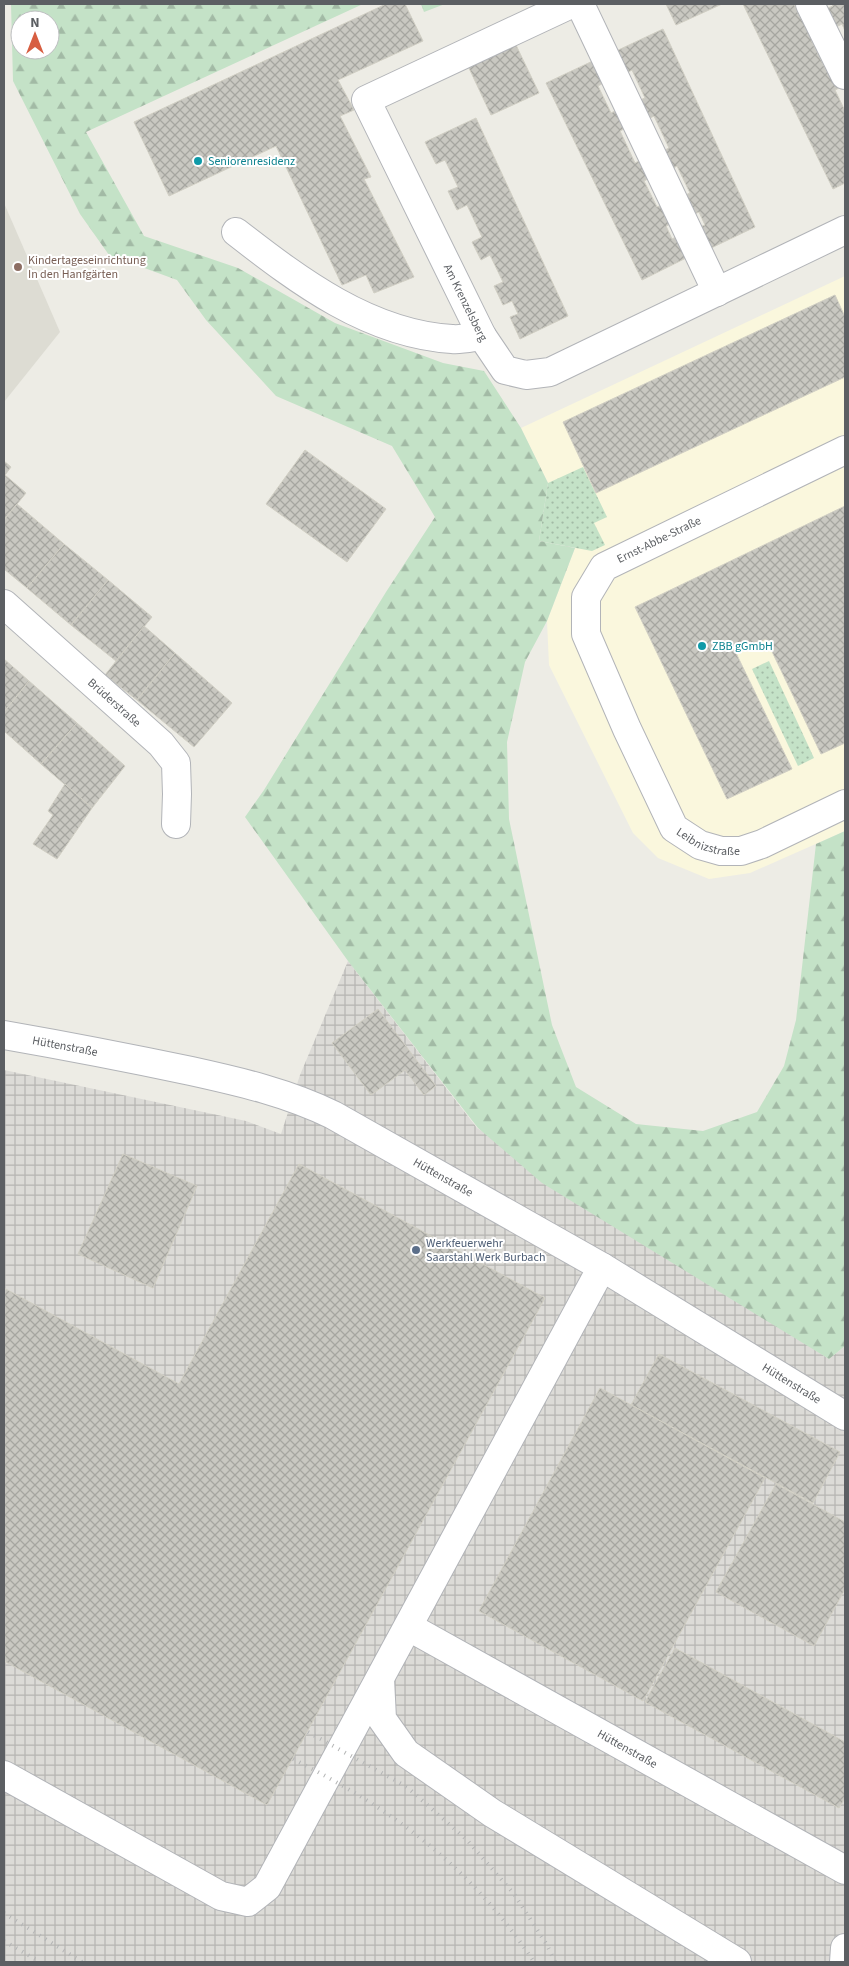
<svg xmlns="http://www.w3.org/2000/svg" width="849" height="1966" font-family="'Source Sans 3',sans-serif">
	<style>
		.commercial { fill: #faf7dd }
		.industrial { fill: url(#industrial-grid) }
		.education { fill: #dddcd3 }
		.grass { fill: url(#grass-dots) }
		.forest { fill: url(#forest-firs); fill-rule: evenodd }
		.building { fill: url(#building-cross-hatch); stroke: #d1cfc4 }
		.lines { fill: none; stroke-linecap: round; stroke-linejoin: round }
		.minor-casing { stroke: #b2b4b8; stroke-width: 30 }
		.minor { stroke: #fff; stroke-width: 28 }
		.rail { stroke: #b4b5b5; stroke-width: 4; stroke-dasharray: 1 6; stroke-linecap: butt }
		.culture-dot { fill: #0f9aa8; stroke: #fff; stroke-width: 2 }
		.education-dot { fill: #8d6e63; stroke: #fff; stroke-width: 2 }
		.service-dot { fill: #5c6f8a; stroke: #fff; stroke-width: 2 }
		.labels { text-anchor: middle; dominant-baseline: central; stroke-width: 4; stroke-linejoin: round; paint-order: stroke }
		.culture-label { font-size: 12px; fill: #0d838f; stroke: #fff; text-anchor: start }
		.education-label { font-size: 12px; fill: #785e54; stroke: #fff; text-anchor: start }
		.street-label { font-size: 12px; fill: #5c5f63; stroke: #fff }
		.service-label { font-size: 12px; fill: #4e5e75; stroke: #fff; text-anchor: start }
	</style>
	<defs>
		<pattern id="industrial-grid" width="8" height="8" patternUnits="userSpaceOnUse" patternTransform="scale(1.25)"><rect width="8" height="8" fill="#dcdbd7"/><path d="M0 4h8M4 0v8" fill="none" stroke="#b6b5b2"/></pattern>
		<pattern id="grass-dots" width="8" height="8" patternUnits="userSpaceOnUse" patternTransform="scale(1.25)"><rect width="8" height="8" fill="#c4e2c7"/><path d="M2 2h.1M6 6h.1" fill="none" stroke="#a2baa5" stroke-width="1.8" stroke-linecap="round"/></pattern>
		<pattern id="forest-firs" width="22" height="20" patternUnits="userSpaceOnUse" patternTransform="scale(1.25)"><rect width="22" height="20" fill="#c4e2c7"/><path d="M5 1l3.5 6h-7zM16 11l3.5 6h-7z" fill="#a2baa5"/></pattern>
		<pattern id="building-cross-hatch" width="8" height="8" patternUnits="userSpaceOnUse" patternTransform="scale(1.25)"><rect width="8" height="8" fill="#c9c8c1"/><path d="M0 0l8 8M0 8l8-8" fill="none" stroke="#a6a6a0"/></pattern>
	</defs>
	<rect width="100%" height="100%" fill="#edece5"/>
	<!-- commercial -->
	<polygon class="commercial" points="845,276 845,831 750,873 709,879 658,858 633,833 549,665 547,621 575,548 548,483 521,428"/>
	<!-- industrial -->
	<polygon class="industrial" points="348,961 477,1128 829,1359 845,1346 845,1962 4,1962 4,1070 246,1121 281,1134 300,1075"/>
	<!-- education -->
	<polygon class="education" points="4,203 60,332 4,402"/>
	<!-- grass -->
	<g class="grass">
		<polygon points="583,467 607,517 594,523 605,545 592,551 539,541 548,483"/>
		<polygon points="769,661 814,758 798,766 752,669"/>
	</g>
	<!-- forest -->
	<g class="forest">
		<path d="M11,4H363L86,132L144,236L238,268L335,323L443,363L484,371L521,428L548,483L539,541L575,548L547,621L525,662L507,742L509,819L552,1025L576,1087L636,1124L703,1131L757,1112L784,1066L796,1020L816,844L845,831V1346L829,1359L542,1183L478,1128L348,961L245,817L264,790L386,592L435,517L392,446L276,396L206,320L177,280L109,255L80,214L13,81ZM20,20H50V50H20Z"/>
		<polygon points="421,4 445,4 424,12"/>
	</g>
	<!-- building -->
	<g class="building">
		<polygon points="386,4 405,4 423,41 338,80 354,110 340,116 371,177 364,179 414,277 374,293 366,275 342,285 276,146 169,196 134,122"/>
		<polygon points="666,4 722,4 676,25"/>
		<polygon points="743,4 794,4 802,21 812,17 821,35 811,40 827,72 836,67 845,85 835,90 845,111 845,183 833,189"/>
		<polygon points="832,4 845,4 845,31 842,24 832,29 823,10 833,6"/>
		<polygon points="663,29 755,227 707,250 697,228 705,225 699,212 690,216 681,197 690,193 677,166 668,171 659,153 669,148 654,116 644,121 635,102 645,98 632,70 623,75 612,53"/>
		<polygon points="515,43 539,93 491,115 468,66"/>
		<polygon points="597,59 607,81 598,86 611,113 621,108 630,126 620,131 635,163 645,158 653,176 644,181 657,207 666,203 675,222 666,226 672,239 680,235 690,256 642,280 546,83"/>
		<polygon points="476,118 568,316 520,339 510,317 518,314 512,301 503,305 494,286 503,282 490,255 481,260 472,242 482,237 467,205 457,210 448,191 458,187 445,160 436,164 425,142"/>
		<polygon points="835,295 845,317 845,377 596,493 563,422"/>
		<polygon points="305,450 386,509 347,562 266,504"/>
		<polygon points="4,461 11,467 5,475 26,493 4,520"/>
		<polygon points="17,504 64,544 27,588 4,569 4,520"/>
		<polygon points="845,506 845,743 821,754 766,639 736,653 792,769 727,799 635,607"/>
		<polygon points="64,544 108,580 71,625 27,588"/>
		<polygon points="108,580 152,617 116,661 71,625"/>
		<polygon points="144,626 175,653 137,700 105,675"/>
		<polygon points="175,653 232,703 194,747 137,700"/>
		<polygon points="4,659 29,681 4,712"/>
		<polygon points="29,681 77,723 41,764 4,731 4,712"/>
		<polygon points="77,723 125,766 92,808 41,764"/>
		<polygon points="65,784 92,808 57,859 33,844 53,815 48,811"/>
		<polygon points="378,1009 436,1086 424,1095 405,1070 371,1095 332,1043"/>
		<polygon points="123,1154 197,1186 153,1288 78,1254"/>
		<polygon points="299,1164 545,1298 267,1805 4,1661 4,1288 179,1384"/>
		<polygon points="659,1354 840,1452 813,1503 631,1405"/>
		<polygon points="600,1388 765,1478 643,1701 479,1611"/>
		<polygon points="776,1484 845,1522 845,1589 814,1646 716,1592"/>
		<polygon points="675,1648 845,1742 845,1798 839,1808 645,1702"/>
	</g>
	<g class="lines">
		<defs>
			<g id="minor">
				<path id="s1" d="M571,4L366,100L482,336L505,370L526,375L550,372L845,230"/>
				<polyline points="580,4 717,292"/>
				<polyline points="810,4 845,75"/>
				<path d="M236,232C299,281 369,334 452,339C462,340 473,337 482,336"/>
				<path id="s2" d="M845,450L604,567L586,597V634L627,729L674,828L700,845L721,851H741L762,844L845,804"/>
				<path id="s3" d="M4,604L161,744L176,763L177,794L176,824"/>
				<path id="s4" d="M4,1035C67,1046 129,1058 191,1071C241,1082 288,1093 333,1115L602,1267L845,1416"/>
				<path id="s5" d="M409,1627L845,1870"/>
				<polyline points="380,1679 382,1719 406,1753 492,1813 737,1962"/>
				<polyline points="4,1775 221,1896 248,1902 267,1887 602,1267"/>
				<polyline points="844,1962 845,1948"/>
			</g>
		</defs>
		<!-- minor casing -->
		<use href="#minor" class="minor-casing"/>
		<!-- minor -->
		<use href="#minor" class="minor"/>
		<!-- rail -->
		<g class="rail">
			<polyline points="308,1732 407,1787 467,1840 514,1894 547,1945 555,1962"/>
			<path d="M293,1759C394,1810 471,1867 534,1962"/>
			<polyline points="4,1913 82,1962"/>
			<polyline points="4,1941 40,1962"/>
		</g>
	</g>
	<!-- markers -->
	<g class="culture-dot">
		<circle cx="198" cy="161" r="5"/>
		<circle cx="702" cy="646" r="5"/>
	</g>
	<circle class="education-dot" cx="18" cy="267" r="5"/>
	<circle class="service-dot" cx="416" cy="1250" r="5"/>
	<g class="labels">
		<!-- culture labels -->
		<g class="culture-label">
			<text x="208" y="161">Seniorenresidenz</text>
			<text x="712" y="646">ZBB gGmbH</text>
		</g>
		<!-- education labels -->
		<g class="education-label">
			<text x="28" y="260">Kindertageseinrichtung<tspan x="28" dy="14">In den Hanfgärten</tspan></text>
		</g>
		<!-- street labels -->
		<g class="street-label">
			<text stroke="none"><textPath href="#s1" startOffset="452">Am Krenzelsberg</textPath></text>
			<text transform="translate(659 540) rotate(-26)">Ernst-Abbe-Straße</text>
			<text stroke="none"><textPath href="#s3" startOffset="148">Brüderstraße</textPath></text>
			<text stroke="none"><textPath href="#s2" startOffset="591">Leibnizstraße</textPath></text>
			<text stroke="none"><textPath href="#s4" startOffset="62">Hüttenstraße</textPath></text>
			<text stroke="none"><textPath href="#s4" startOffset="466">Hüttenstraße</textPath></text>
			<text stroke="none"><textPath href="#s4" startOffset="871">Hüttenstraße</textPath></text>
			<text stroke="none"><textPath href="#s5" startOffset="250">Hüttenstraße</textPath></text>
		</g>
		<!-- service labels -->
		<g class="service-label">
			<text x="426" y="1243">Werkfeuerwehr<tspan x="426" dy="14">Saarstahl Werk Burbach</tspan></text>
		</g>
	</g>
	<!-- border -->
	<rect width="849" height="1966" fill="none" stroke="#5c5f63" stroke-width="10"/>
	<!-- north arrow -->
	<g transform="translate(35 35)"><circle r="24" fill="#ffffff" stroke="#bebfc1"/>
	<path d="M0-4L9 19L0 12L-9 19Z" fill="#d75e41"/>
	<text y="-8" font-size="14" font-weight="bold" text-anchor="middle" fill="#5c5f63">N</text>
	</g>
</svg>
